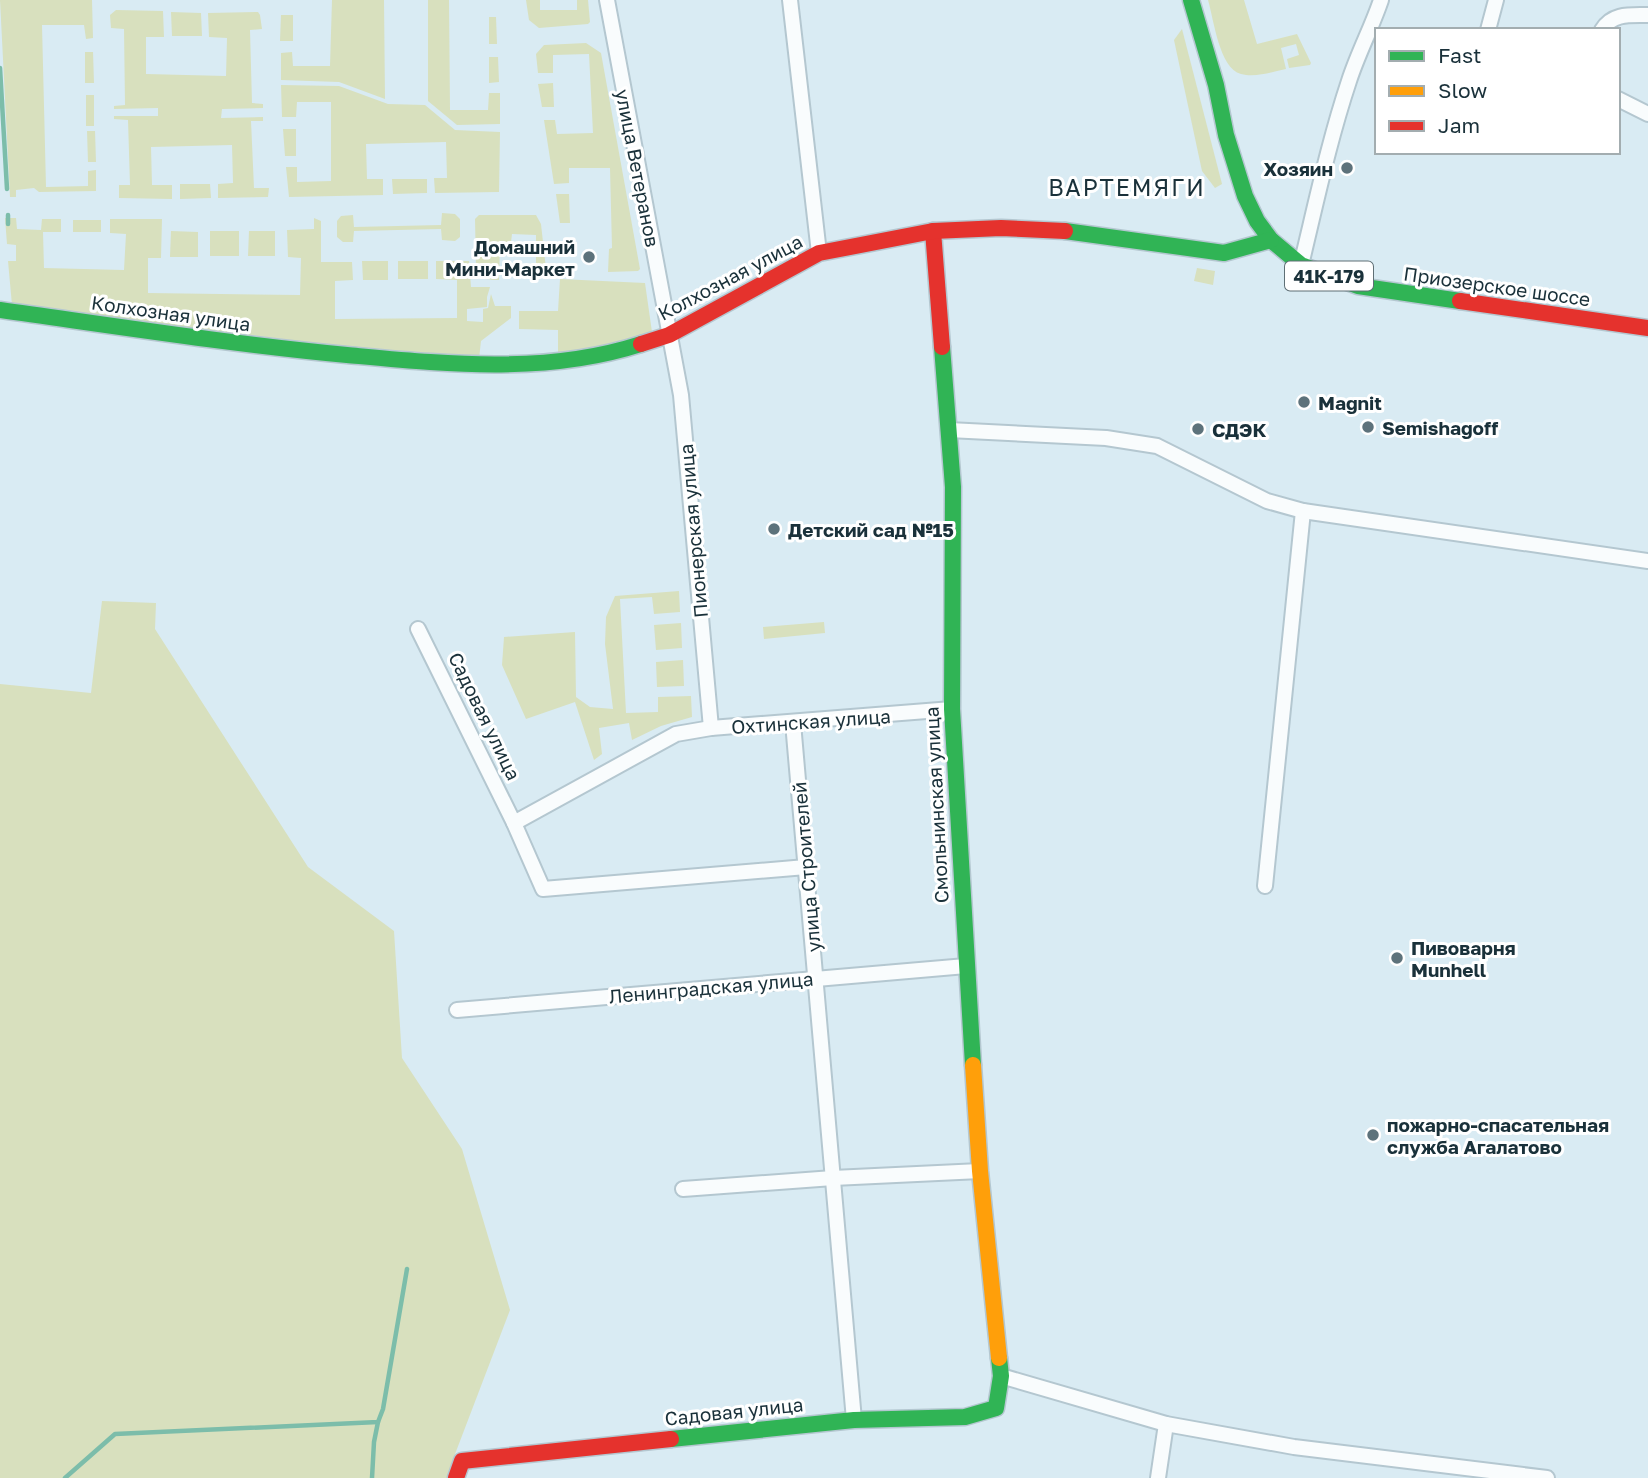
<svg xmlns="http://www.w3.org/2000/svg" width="1648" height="1478" font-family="'Golos Text',sans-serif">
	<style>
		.green { fill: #d8e0be }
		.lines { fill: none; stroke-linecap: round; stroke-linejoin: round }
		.stream { stroke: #7cbdaa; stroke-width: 4.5 }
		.street-casing { stroke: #b4c7d0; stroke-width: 18 }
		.fast-casing { stroke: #b4c7d0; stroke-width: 19 }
		.slow-casing { stroke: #b4c7d0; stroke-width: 19 }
		.jam-casing { stroke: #b4c7d0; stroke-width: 19 }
		.street { stroke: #f9fcfd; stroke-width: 14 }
		.fast { stroke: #30b455; stroke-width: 16 }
		.slow { stroke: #ff9f0a; stroke-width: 16 }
		.jam { stroke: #e5322d; stroke-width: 16 }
		.poi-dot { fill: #5d727b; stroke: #fff; stroke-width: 2.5 }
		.labels { text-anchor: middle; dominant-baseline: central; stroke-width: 6; stroke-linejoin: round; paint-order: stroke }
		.shield { fill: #fff; stroke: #5f6f75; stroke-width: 2 }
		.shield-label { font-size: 18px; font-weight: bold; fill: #1a313a }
		.street-label { font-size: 19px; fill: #1a313a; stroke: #fff }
		.poi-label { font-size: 19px; font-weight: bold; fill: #1a313a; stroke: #fff; text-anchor: start }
		.quarter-label { font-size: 23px; letter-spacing: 2px; fill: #1a313a; stroke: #fff }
	</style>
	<rect width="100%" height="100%" fill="#d9ebf3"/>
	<!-- green -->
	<g class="green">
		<polygon points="0,0 92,0 93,38 86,39 84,25 42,25 46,187 88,186 88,171 96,170 96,191 39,192 34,188 16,190 16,197 10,197"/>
		<polygon points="332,0 384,0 385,99 339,82 281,80 281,53 292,52 293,66 330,66"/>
		<polygon points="428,0 449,0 450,110 488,110 489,93 500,93 500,124 457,125 428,101"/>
		<polygon points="526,0 540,0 540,10 577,10 577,0 588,0 590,22 588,24 539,28 529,20"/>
		<path d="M1208,0H1244L1257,44L1297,34L1311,63L1310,65L1289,68L1287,59L1299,55L1296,44L1281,48L1286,69C1272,72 1255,78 1241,74C1219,68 1214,20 1208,0Z"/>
		<polygon points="116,10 163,11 164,37 146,37 146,74 226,76 227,38 209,37 208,13 258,12 260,15 262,29 250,30 252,103 263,104 263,108 222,109 221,118 263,117 263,121 251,121 254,188 269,188 268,197 218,198 218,184 233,183 232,145 151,147 152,185 172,185 172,199 119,198 119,185 130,185 128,120 114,119 114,116 158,116 158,108 114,109 114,106 125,105 124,29 111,28 110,15"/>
		<polygon points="171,12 201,13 202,36 172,36"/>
		<polygon points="281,15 293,15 293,41 280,41"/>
		<polygon points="489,17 496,17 497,44 489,44"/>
		<polygon points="1182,29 1222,184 1215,188 1202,171 1174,40"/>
		<polygon points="586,43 601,53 640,269 638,271 608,272 609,249 612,248 610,168 569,168 569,183 554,184 544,120 555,120 557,134 593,133 589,54 553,55 553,73 538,73 536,54 544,45"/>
		<polygon points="85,52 93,52 94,83 85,83"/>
		<polygon points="489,57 498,57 499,82 489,83"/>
		<polygon points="553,83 554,107 542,107 538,84"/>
		<polygon points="281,85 339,86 388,104 425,105 455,130 500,132 499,192 435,193 434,178 447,178 446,142 366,144 367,179 383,179 383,195 289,197 286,167 297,167 297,182 331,181 331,102 297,102 296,117 282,117"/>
		<rect x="86" y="95" width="8" height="31"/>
		<polygon points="283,129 296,129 296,156 285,156"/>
		<polygon points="87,131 95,131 96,162 88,162"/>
		<polygon points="392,179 427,179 427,193 393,194"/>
		<polygon points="180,184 210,184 211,198 180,199"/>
		<polygon points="556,194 569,194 570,223 560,223"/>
		<polygon points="442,213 455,214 460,219 460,237 455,241 442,240 441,229 354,231 353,242 343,242 337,237 337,221 341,216 353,215 354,227 441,225"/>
		<path d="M479,215H536L541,224L547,278H536V235L512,234L511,242H500L499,280C487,280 481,280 476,268L475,219Z"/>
		<polygon points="5,218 16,218 17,229 41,230 42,219 61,219 61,232 43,232 44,268 124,270 126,234 110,233 110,219 162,219 161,258 148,258 148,293 300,295 301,258 288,257 287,230 314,229 314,218 321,221 321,262 352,262 353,280 335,281 335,319 457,318 457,280 436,279 436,261 469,261 471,287 490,287 487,297 487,307 467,309 467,321 483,322 483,309 488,308 491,294 495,306 511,306 511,318 481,341 479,359 392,353 12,305 8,261 16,261 16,245 7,244"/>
		<rect x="73" y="220" width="28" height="12"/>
		<polygon points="171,231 198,232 198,257 170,257"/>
		<rect x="210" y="231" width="29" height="25"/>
		<polygon points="249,231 275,231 275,256 248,256"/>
		<polygon points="388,261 388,280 363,280 362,261"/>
		<rect x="398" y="261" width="30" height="18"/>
		<polygon points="1197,268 1215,271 1213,285 1194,281"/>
		<polygon points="560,279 645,283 652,332 609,348 558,357 558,330 519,329 519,311 558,311"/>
		<polygon points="679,591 680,612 654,614 652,597 620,599 626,713 658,712 658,697 691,696 692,717 661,726 632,740 629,723 599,728 602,754 594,760 575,702 526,719 502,665 504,637 575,632 576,697 590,707 613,709 605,644 606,617 615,596"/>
		<polygon points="102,601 156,603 155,629 308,867 394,931 402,1058 462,1149 510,1310 452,1462 449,1478 0,1478 0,684 91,693"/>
		<polygon points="824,622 825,633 764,639 763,627"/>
		<polygon points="681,623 682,648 656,650 654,625"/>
		<polygon points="683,660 684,686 657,687 656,662"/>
	</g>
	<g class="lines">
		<!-- stream -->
		<g class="stream">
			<polyline points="0,68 7,189"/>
			<polyline points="8,215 8,224"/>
			<polyline points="65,1478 115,1434 378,1422 383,1409 407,1269"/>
			<polyline points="372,1478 374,1442 378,1422"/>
		</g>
		<defs>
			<g id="street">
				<polyline points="607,0 681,395 711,728"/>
				<polyline points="790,0 819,253"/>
				<polyline points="1488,30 1496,0"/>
				<path d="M1602,30C1612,13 1630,15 1648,15"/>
				<polyline points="1618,99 1648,114"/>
				<path d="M1301,265C1316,203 1329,141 1349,81C1358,53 1372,27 1381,0"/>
				<polyline points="949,430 1106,438 1157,446 1267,501 1303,511 1648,561"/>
				<polyline points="418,629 514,823 543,889 806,867"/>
				<polyline points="793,723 854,1420"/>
				<polyline points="514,823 676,734 711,728 952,709"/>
				<polyline points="1265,886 1303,511"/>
				<polyline points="457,1010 966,966"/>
				<polyline points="683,1189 833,1178 980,1171"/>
				<polyline points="1001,1376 1166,1424 1294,1447 1547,1478"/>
				<polyline points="1158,1478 1166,1424"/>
			</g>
			<g id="fast">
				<polyline points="1191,0 1216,85 1226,135 1245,196 1257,221 1271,240 1301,265 1358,286 1460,301"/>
				<polyline points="1065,231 1224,253 1271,240"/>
				<path d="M0,310C115,326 231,344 347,355C445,364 545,375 641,344"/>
				<polyline points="942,347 953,487 952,709 973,1065"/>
				<polyline points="671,1439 854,1420 965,1417 996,1408 1001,1376 999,1358"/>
			</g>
			<polyline id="slow" points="973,1065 980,1171 999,1358"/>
			<g id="jam">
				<polyline points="933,231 942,347"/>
				<polyline points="1460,301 1648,328"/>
				<polyline points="641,344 669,335 819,253 933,231 1001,228 1065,231"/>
				<polyline points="456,1478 462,1461 671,1439"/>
			</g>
		</defs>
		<!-- street casing -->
		<use href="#street" class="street-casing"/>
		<!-- fast casing -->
		<use href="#fast" class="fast-casing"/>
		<!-- slow casing -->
		<use href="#slow" class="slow-casing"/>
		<!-- jam casing -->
		<use href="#jam" class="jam-casing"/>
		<!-- street -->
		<use href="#street" class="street"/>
		<!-- fast -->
		<use href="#fast" class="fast"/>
		<!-- slow -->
		<use href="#slow" class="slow"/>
		<!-- jam -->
		<use href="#jam" class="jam"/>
	</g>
	<!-- markers -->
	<g class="poi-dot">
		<circle cx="1347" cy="168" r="7"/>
		<circle cx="589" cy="257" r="7"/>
		<circle cx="1304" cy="402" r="7"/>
		<circle cx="1368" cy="427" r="7"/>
		<circle cx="1198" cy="429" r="7"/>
		<circle cx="774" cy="529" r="7"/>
		<circle cx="1397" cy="958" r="7"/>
		<circle cx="1373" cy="1135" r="7"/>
	</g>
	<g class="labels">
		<!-- shield labels -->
		<rect class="shield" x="1285" y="261.5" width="88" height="29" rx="5"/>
		<g class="shield-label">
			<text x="1329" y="276">41К-179</text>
		</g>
		<!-- street labels -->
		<g class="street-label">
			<text transform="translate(638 168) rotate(79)">улица Ветеранов</text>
			<text transform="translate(730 277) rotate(-28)">Колхозная улица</text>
			<text transform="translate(1497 286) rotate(8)">Приозерское шоссе</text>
			<text transform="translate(171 313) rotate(8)">Колхозная улица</text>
			<text transform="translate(693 531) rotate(-95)">Пионерская улица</text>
			<text transform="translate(485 716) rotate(64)">Садовая улица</text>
			<text transform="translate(811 721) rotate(-4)">Охтинская улица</text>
			<text transform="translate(936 805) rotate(-93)">Смольнинская улица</text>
			<text transform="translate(806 867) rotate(-95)">улица Строителей</text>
			<text transform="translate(711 987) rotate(-5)">Ленинградская улица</text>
			<text transform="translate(734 1411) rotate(-6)">Садовая улица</text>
		</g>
		<!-- poi labels -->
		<g class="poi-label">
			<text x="1333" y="168" text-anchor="end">Хозяин</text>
			<text x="575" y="246" text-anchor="end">Домашний<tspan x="575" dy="22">Мини-Маркет</tspan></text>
			<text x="1318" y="402">Magnit</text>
			<text x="1382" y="427">Semishagoff</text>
			<text x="1212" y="429">СДЭК</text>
			<text x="788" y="529">Детский сад №15</text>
			<text x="1411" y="947">Пивоварня<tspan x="1411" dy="22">Munhell</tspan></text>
			<text x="1387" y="1124">пожарно-спасательная<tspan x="1387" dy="22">служба Агалатово</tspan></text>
		</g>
		<!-- quarter labels -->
		<g class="quarter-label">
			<text x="1127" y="187">ВАРТЕМЯГИ</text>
		</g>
	</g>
	<!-- legend -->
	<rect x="1375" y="28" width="245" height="126" fill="#ffffff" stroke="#a3adb0" stroke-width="2"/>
	<rect x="1389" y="51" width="35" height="10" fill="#30b455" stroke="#a3adb0" stroke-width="2"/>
	<text x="1438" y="63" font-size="21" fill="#1a313a">Fast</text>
	<rect x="1389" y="86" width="35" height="10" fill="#ff9f0a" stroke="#a3adb0" stroke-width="2"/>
	<text x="1438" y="98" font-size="21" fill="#1a313a">Slow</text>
	<rect x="1389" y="121" width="35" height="10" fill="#e5322d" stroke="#a3adb0" stroke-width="2"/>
	<text x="1438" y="133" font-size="21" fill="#1a313a">Jam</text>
</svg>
